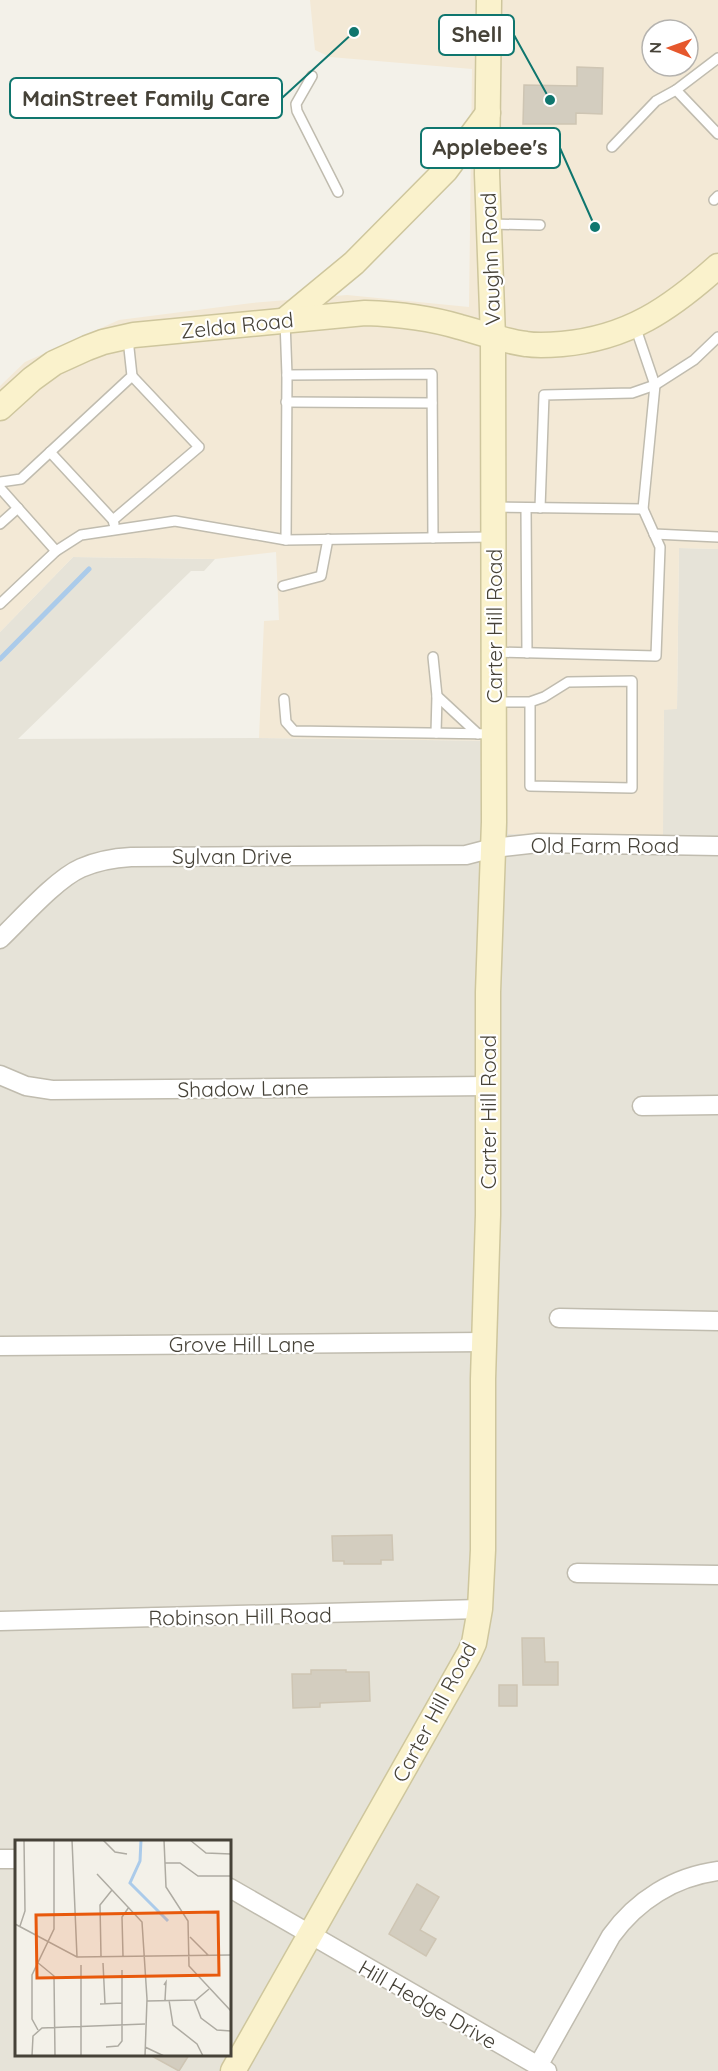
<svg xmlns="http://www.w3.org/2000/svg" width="718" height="2071" font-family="Quicksand,sans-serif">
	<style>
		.residential { fill: #e6e3d8; fill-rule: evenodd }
		.commercial { fill: #f3e9d6; fill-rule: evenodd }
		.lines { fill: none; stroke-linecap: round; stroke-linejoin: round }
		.stream { stroke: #abcbea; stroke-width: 5 }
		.building { fill: #d3cdbf; stroke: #cec5b3; stroke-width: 1.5 }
		.service-casing { stroke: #c0bcaf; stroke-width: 12 }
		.minor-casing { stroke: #c0bcaf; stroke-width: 21 }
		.secondary-casing { stroke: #cec69d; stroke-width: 27 }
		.service { stroke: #fff; stroke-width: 9 }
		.minor { stroke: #fff; stroke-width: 18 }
		.secondary { stroke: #faf2cc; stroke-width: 24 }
		.labels { text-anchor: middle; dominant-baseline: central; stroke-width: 4.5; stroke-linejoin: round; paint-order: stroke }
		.street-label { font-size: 21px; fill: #464238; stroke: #fff }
		.inset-river { fill: none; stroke: #abcbea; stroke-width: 3 }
		.inset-road { fill: none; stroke: #aeaba2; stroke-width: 1.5 }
		.view { fill: #e8590c; fill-opacity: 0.15; stroke: #e8590c; stroke-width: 3 }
		.inset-edge { fill: none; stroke: #464238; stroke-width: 3 }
		.leader { fill: none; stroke: #0f766e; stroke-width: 2 }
		.callout-dot { fill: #0f766e; stroke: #fff; stroke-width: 2 }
		.callout { fill: #fff; stroke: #0f766e; stroke-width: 2 }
		.callout-label { font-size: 22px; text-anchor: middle; font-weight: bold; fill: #464238 }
	</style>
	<rect width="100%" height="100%" fill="#f3f1e9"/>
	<!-- residential -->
	<path class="residential" d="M679,548L718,549V2071H0V632L73,557L215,559L204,571H191L18,739L259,738L507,741L662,835L664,709H677ZM16,1842H230V2054H16Z"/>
	<!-- commercial -->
	<path class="commercial" d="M310,0H718V549L679,548L677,709L664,710L663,835L508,834L507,741L259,738L264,621L279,620L276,552L215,559L73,557L0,632V386L25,362L119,320L252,303L347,295L469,307L472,69L330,57L315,50ZM652,30H688V66H652Z"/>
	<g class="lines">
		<!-- stream -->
		<polyline class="stream" points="0,659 89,569"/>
	</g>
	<!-- building -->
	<g class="building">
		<polygon points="577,67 603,68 602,114 576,113 576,124 523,124 524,85 577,86"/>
		<polygon points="392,1535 393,1560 381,1560 381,1564 344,1564 344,1561 333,1561 332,1536"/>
		<polygon points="522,1638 544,1638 545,1662 558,1662 558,1685 523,1685"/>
		<polygon points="311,1670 346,1670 346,1672 369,1672 370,1701 320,1703 320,1707 293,1708 292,1674 311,1674"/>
		<rect x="499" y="1685" width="18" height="21"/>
		<polygon points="417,1884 439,1897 420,1930 436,1939 426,1956 389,1934"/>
		<polygon points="150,2055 189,2055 179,2071"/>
	</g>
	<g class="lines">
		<defs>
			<g id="service">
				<polyline points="312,76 296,104 297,111 338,192"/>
				<polyline points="676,90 718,58"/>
				<polyline points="612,147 656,101 676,90 718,134"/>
				<polyline points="714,200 718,196"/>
				<polyline points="491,224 540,225"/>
				<polyline points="285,321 287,375 432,374 433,538"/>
				<polyline points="286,402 432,403"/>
				<polyline points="50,452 113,520 114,524"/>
				<polyline points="0,482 21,479 132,376 128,339"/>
				<polyline points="0,488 56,551"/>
				<polyline points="493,507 643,509 655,385 635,326"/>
				<polyline points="526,508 527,653"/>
				<polyline points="540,508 544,395 632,393 655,385 694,360 718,337"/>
				<polyline points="113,520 199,447 132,376"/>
				<polyline points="0,524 18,508"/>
				<polyline points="654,534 718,537"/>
				<polyline points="286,540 287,375"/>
				<polyline points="283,586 321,576 328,539"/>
				<polyline points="0,604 56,551 81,535 175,521 286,540 493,537"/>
				<polyline points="494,652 656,656 660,547 643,509"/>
				<polyline points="433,657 437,696 436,733"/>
				<polyline points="437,696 478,734"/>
				<polyline points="284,699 286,722 294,731 494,734"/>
				<polyline points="494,702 530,702 544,697 568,682 632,681 632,788 530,786 530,702"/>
			</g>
			<g id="minor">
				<path d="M0,939C21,919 56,879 81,868C97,861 113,858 131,857L466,855L493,848L538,843L718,846"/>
				<polyline points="0,1075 26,1086 52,1090 488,1086"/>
				<polyline points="642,1106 718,1105"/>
				<polyline points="559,1318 718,1321"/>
				<polyline points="0,1346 484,1342"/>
				<polyline points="577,1573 718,1575"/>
				<polyline points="0,1621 480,1609"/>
				<polyline points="0,1859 16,1859"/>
				<polyline points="230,1888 547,2071"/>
				<path d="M538,2066L611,1936C637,1900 674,1877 718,1871"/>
			</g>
			<g id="secondary">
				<polyline points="285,320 354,263 446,170 488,113"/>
				<path d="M0,408L32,379L54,363L87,348L103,342L134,335L365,313C397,314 430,318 460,327C482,333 503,341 526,344C538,346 550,345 562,344C628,338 670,309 718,266"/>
				<polyline points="233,2071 469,1654 474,1643 480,1609 483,1550 483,1379 488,1215 488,992 494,822 493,337 487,174 489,0"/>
			</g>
		</defs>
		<!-- service casing -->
		<use href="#service" class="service-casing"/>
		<!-- minor casing -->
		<use href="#minor" class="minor-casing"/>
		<!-- secondary casing -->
		<use href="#secondary" class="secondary-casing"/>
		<!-- service -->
		<use href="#service" class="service"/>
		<!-- minor -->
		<use href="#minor" class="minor"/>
		<!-- secondary -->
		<use href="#secondary" class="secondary"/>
	</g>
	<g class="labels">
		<!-- street labels -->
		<g class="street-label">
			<text transform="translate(490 259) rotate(-92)">Vaughn Road</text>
			<text transform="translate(237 325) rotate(-6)">Zelda Road</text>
			<text transform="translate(494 626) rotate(-90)">Carter Hill Road</text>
			<text x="605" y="845">Old Farm Road</text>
			<text x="232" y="856">Sylvan Drive</text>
			<text transform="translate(243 1088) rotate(-1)">Shadow Lane</text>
			<text transform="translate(488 1112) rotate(-90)">Carter Hill Road</text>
			<text x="242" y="1344">Grove Hill Lane</text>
			<text transform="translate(240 1616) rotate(-1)">Robinson Hill Road</text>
			<text transform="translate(434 1712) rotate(-62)">Carter Hill Road</text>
			<text transform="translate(428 2004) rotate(30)">Hill Hedge Drive</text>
		</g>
	</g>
	<!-- overview -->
	<g transform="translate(15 1840)">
		<rect width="216" height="216" fill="#f3f1e9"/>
		<path class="inset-river" d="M126,0L125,21L115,43L153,81"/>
		<path class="inset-road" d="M57,0L62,117M88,0L100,12L112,14M149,0L151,47L173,81L174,126L216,171M175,0L191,13L216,14M150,23H165L183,36H216M82,34L127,82L132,159L130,216M0,84L62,117L216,115M5,86L10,71L9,0M175,97L193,115M86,116L85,65L97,50M108,116L107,77L114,67M22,122L39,136L40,216M88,123L90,164M66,125V216M149,145L151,142L150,160M154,160L158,185L182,204L188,216M179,160L186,178L202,190L216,191M132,161L181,160L194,149M85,164L107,163M23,190L17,179V135L39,89V0M91,207L103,206L107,201V130M130,207L149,216M17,216L18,196L27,188L130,184"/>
		<path class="view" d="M203,72L204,135L22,138L21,75Z"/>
		<rect width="216" height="216" class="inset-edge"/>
	</g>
	<!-- callouts -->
	<path class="leader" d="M550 100L514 35M354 32L282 98M595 227L560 148"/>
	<g class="callout-dot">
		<circle cx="550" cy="100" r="6"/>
		<circle cx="354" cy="32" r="6"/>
		<circle cx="595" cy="227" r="6"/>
	</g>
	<g class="callout">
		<rect x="439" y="15" width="75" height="40" rx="6"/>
		<rect x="10" y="78" width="272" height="40" rx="6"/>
		<rect x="421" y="128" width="139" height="40" rx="6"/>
	</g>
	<g class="callout-label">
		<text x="477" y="42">Shell</text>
		<text x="146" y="106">MainStreet Family Care</text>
		<text x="490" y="155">Applebee's</text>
	</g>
	<!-- north arrow -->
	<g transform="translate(670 48) rotate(271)"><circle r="28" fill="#ffffff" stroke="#b5b3af" stroke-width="1.5"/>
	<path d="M0-4.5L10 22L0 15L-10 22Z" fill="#e6582d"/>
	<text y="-9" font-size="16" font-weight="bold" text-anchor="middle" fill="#464238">N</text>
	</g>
</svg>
